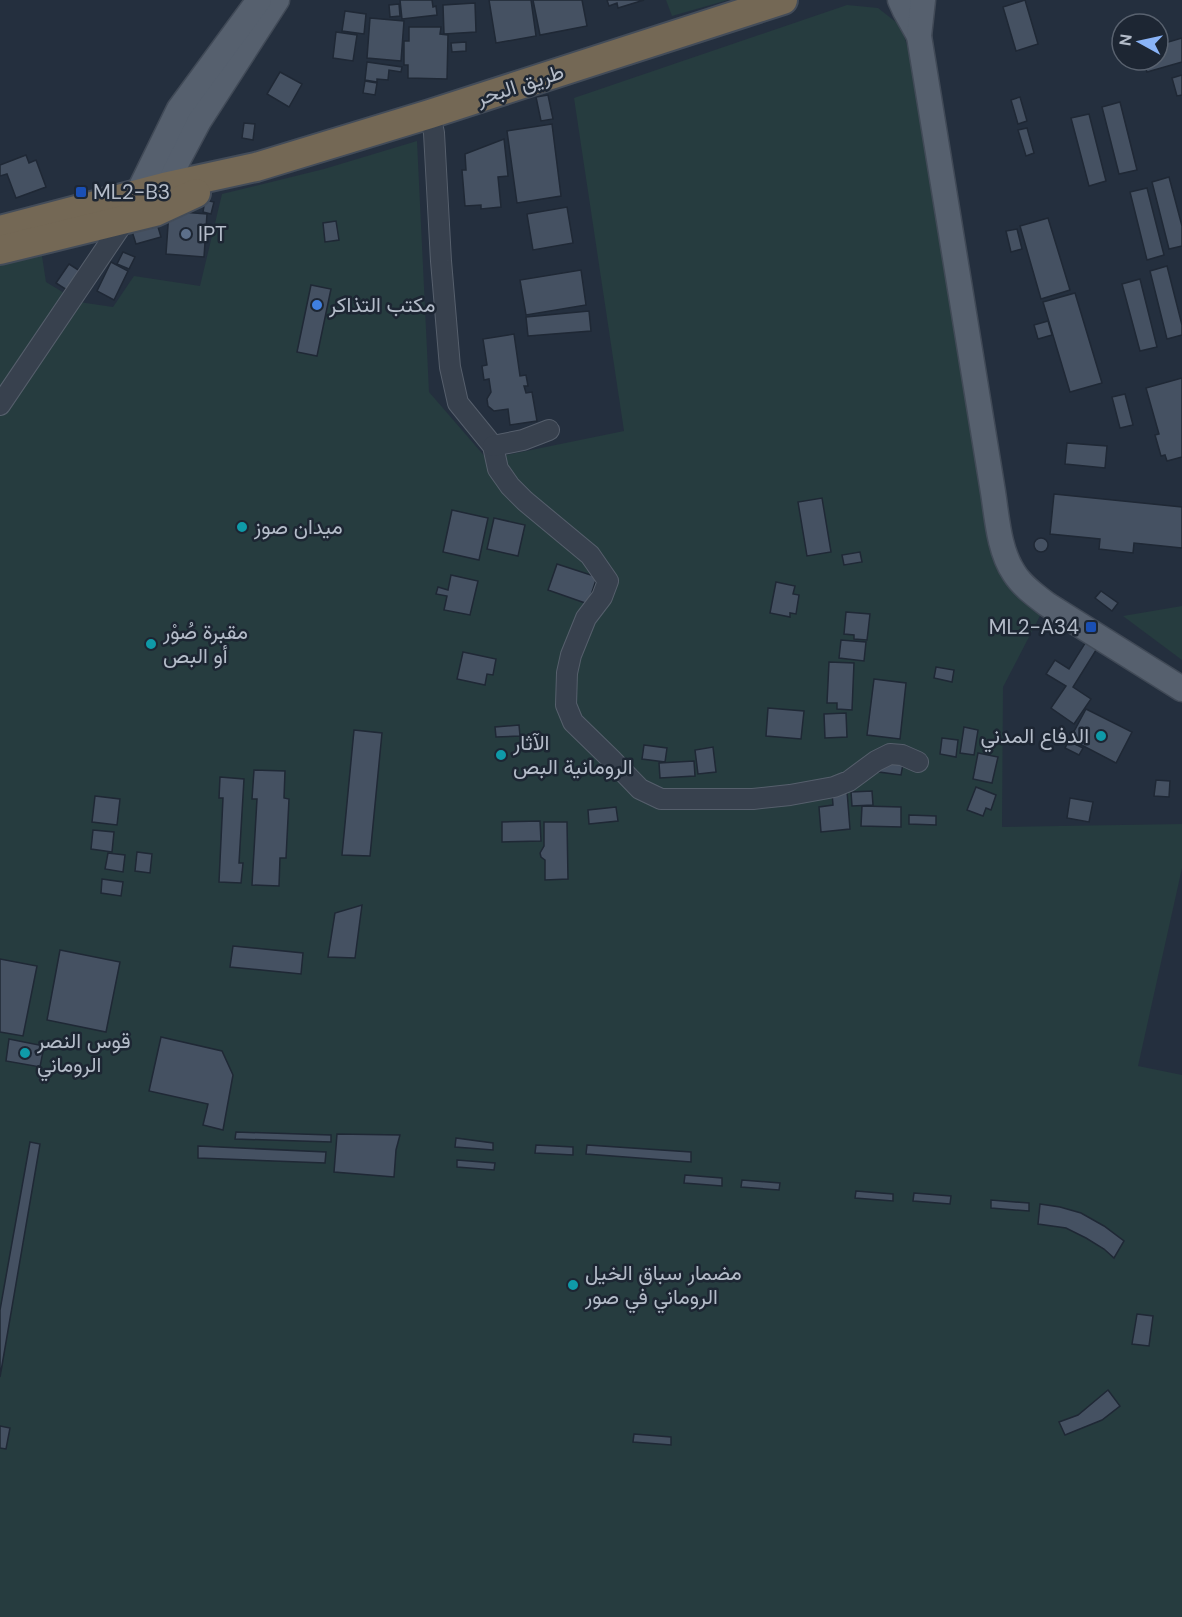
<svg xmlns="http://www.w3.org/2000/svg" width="1182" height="1617" font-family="'DM Sans',Vazirmatn,sans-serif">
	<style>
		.green { fill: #263c3f }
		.building { fill: #455162; stroke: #1f2835; stroke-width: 1.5 }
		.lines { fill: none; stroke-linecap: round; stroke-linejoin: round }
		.minor-casing { stroke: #565f6c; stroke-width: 22 }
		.major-casing { stroke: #414a57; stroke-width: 27 }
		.highway-casing { stroke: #434c59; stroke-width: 32 }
		.minor { stroke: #38414e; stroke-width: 20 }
		.major { stroke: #56606e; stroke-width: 24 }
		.highway { stroke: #746855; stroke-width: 28 }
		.transit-dot { fill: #1a4fb4; stroke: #1d2633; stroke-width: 2 }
		.service-dot { fill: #5c6f8a; stroke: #1d2633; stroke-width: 2 }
		.shop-dot { fill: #3f7fe0; stroke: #1d2633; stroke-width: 2 }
		.culture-dot { fill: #0f9aa8; stroke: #1d2633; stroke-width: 2 }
		.labels { text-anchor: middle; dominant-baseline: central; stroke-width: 5; stroke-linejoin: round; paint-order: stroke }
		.street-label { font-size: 21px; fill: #b4bcc9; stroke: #1d2633 }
		.poi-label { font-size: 21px; fill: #b4bcc9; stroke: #1d2633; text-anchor: start }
	</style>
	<rect width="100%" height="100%" fill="#242f3e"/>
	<!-- green -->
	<g class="green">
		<polygon points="666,0 728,0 672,16"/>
		<polygon points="847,5 878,8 901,26 912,62 991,543 1043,610 1003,687 1002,827 1182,824 1182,868 1138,1066 1182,1075 1182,1617 0,1617 0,254 40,243 46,282 79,302 113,307 134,276 200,286 222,194 324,169 417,141 429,392 487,459 624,431 574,98"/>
		<polygon points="1182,606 1182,660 1123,616"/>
	</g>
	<!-- building -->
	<g class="building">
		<polygon points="400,0 432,0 433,7 436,6 437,15 402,19"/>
		<polygon points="489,0 531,0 536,36 496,43"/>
		<polygon points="533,0 582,0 587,26 540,35"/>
		<polygon points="607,0 644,0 618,8 617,3 609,6"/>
		<polygon points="1025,0 1038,44 1016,51 1003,7"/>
		<polygon points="475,3 476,32 444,34 443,5"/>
		<polygon points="399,4 400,16 390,17 389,5"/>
		<polygon points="345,11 366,14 364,34 342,31"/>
		<polygon points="370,18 404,21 401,61 367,58"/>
		<polygon points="409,27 441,27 440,34 448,35 447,79 408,78 408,65 404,65 404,41 409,41"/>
		<polygon points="336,32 357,35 353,61 333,58"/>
		<polygon points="1182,38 1182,62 1147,72 1143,60 1158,60 1158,45"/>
		<polygon points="466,42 466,51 452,52 451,43"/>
		<polygon points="367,62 402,67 401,72 389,70 388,80 377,79 377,82 365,80"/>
		<polygon points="280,72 302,84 289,107 267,94"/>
		<polygon points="1182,75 1182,95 1177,96 1172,78"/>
		<polygon points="365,81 377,83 375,95 363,93"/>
		<polygon points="548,95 553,119 541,121 536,97"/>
		<polygon points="1020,97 1027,121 1018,124 1011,100"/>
		<polygon points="1120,102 1137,170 1119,174 1102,107"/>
		<polygon points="1089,114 1106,181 1089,186 1071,118"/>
		<polygon points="244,123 255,124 253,140 242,138"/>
		<polygon points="552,124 561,196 517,203 507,131"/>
		<polygon points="1027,128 1034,153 1026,156 1018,130"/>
		<polygon points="504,139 508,176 498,177 501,207 481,209 481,205 465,206 462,170 466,170 465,154"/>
		<polygon points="26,155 29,163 36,160 46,187 16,198 7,174 0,176 0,165"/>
		<polygon points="1169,177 1182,226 1182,246 1169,249 1152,182"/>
		<polygon points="1147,188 1164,255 1147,260 1130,192"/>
		<polygon points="205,200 214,202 211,214 203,212"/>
		<polygon points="567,207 573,243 533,250 527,214"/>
		<polygon points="169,211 207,214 204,257 166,254"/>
		<polygon points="1048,218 1070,290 1041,299 1020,226"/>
		<polygon points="156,220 161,237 136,244 131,228"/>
		<polygon points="336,221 339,240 325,242 323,223"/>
		<polygon points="1017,229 1022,249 1011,252 1006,231"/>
		<polygon points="123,252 135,257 129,269 117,264"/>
		<polygon points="111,262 128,271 114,300 97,291"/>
		<polygon points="69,264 83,273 70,292 56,283"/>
		<polygon points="1167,266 1182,325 1182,335 1167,339 1150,271"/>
		<polygon points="581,270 586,305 526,315 520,280"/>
		<polygon points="1140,279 1157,347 1140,351 1122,284"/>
		<polygon points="311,285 331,289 317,356 297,352"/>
		<polygon points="1075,293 1102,383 1070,392 1043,302"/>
		<polygon points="589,311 591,331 528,336 526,317"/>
		<polygon points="1048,321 1052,335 1038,339 1034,325"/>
		<polygon points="514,334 520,376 526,375 528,386 524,386 526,393 532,392 537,421 510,425 508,409 494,411 488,406 487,399 491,392 489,379 484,380 482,366 487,365 483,339"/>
		<polygon points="1182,378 1182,457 1167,461 1165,455 1161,456 1155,435 1159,434 1146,388"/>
		<polygon points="1125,394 1133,425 1120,428 1112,397"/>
		<polygon points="1067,443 1107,446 1105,468 1065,464"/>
		<polygon points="1054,494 1182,507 1182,548 1134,543 1133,553 1099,549 1100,539 1050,534"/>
		<polygon points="822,498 831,552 807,556 798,502"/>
		<polygon points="452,510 488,518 479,560 443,552"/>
		<polygon points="494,518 525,525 518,556 487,549"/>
		<circle cx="1041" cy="545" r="7"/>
		<polygon points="860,552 862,562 844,565 842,555"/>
		<polygon points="557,564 597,577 588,604 548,590"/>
		<polygon points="451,575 478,581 470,615 444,610 447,596 436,594 438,587 448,590"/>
		<polygon points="776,582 795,586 793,594 799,595 796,614 790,613 790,617 770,613"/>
		<polygon points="1101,591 1118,603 1112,611 1095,598"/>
		<polygon points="846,612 870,614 867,640 854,639 854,635 844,634"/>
		<polygon points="841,640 866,642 864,661 839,658"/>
		<polygon points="1087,640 1098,647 1073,687 1091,699 1074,724 1051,708 1066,686 1046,674 1055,660 1069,669"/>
		<polygon points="463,652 496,659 493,675 487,674 485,685 457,679"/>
		<polygon points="829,662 854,663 852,710 837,709 837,703 827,703"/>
		<polygon points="936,667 954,670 952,682 934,678"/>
		<polygon points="874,679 906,683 900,739 867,735"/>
		<polygon points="768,708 804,711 801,739 766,736"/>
		<polygon points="1086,709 1132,732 1116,763 1070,739"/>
		<polygon points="846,713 847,737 825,738 824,714"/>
		<polygon points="519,725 520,736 496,737 495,727"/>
		<polygon points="964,727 978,730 974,755 960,753"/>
		<polygon points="354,730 382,733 370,856 342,855"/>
		<polygon points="942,738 958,740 956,757 940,754"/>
		<polygon points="1069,741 1083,748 1079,755 1065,748"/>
		<polygon points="644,745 667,748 665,762 642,759"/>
		<polygon points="713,747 716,772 698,774 695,750"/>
		<polygon points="978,753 998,757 992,783 973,779"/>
		<polygon points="694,761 695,776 660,778 659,763"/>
		<polygon points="881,761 903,764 901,775 879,772"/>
		<polygon points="254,770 285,771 284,798 289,799 286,858 280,858 279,886 252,885 257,799 252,799"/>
		<polygon points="220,777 244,779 239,863 243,863 241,883 219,882 223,798 219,798"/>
		<polygon points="1156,780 1170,781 1169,797 1154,796"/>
		<polygon points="976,787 996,795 991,810 986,808 983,816 967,810"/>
		<polygon points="847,791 850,829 821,832 819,807 833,805 832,793"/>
		<polygon points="872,791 873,805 852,806 851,792"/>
		<polygon points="95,796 120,799 117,825 92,822"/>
		<polygon points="1070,798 1093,802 1089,822 1067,818"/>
		<polygon points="862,806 901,807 901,827 861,826"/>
		<polygon points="616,807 618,821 589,824 588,810"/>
		<polygon points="909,815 936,816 936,825 909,824"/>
		<polygon points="540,821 541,841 502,842 502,822"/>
		<polygon points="544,822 567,822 568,879 545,880 545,860 541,857 540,853 544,846"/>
		<polygon points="93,830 114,832 112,852 91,849"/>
		<polygon points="137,852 152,854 150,873 135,871"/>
		<polygon points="108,853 125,855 123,872 105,869"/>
		<polygon points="102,879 123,882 121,896 101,893"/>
		<polygon points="362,905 355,958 328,957 335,913"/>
		<polygon points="233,946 303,953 301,974 230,967"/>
		<polygon points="60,950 120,962 106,1032 47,1020"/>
		<polygon points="0,959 37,966 23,1036 0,1032"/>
		<polygon points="161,1037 222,1051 233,1075 223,1130 203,1125 208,1104 149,1091"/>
		<polygon points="9,1039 44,1046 40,1067 6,1061"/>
		<polygon points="236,1132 331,1135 331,1142 235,1139"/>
		<polygon points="337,1134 400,1135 396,1150 394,1177 334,1172"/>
		<polygon points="456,1138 493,1143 493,1150 455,1147"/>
		<polygon points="30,1142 40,1144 0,1377 0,1310"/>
		<polygon points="536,1145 573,1147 573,1155 535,1153"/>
		<polygon points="587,1145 691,1152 691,1162 586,1154"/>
		<polygon points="198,1146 326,1152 325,1163 198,1158"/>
		<polygon points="457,1160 495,1163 494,1170 457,1167"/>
		<polygon points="685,1175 722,1178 722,1186 684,1183"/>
		<polygon points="742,1180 780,1183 779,1190 741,1187"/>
		<polygon points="856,1191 893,1194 893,1201 855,1198"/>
		<polygon points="914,1193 951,1196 950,1204 913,1201"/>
		<polygon points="991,1200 1029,1203 1029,1211 991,1208"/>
		<polygon points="1040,1204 1060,1207 1081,1213 1104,1226 1124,1241 1114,1258 1104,1249 1086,1238 1066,1228 1038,1224"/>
		<polygon points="1137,1314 1153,1316 1149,1346 1132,1344"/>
		<polygon points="1108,1390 1120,1406 1102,1420 1065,1435 1059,1422 1078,1415"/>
		<polygon points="0,1426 10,1428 6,1449 0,1448"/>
		<polygon points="634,1434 671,1437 671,1445 633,1442"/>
	</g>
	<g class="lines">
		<defs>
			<g id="minor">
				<polyline points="430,114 434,133 441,261 450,367 458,403 493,446 498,469 510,486 525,501 590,555 608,581 602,597 586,618 571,655 567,673 566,705 573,722 612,760 640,789 661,799 753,799 790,795 834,787 849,781 876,761 890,754 902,755 918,762"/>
				<polyline points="0,405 125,220"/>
				<polyline points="493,446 523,440 549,430"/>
			</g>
			<g id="major">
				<polyline points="900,0 905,11 919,36"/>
				<path d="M923,0L919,36L993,492C997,518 999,551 1014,573C1022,586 1036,596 1048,605L1182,689"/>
				<polyline points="159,201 164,187 199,121 277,0"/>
				<polyline points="131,207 179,109 259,0"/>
			</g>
			<g id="highway">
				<polyline points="0,230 164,187 256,167 430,114 783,0"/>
				<polyline points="0,250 155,212 196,193"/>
			</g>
		</defs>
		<!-- minor casing -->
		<use href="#minor" class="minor-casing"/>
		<!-- major casing -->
		<use href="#major" class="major-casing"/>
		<!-- highway casing -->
		<use href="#highway" class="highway-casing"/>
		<!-- minor -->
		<use href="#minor" class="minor"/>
		<!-- major -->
		<use href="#major" class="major"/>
		<!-- highway -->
		<use href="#highway" class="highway"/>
	</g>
	<!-- markers -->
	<g class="transit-dot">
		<rect x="75" y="186" width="12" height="12" rx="3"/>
		<rect x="1085" y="621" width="12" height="12" rx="3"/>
	</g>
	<circle class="service-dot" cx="186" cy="234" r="6"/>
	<circle class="shop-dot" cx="317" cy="305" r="6"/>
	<g class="culture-dot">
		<circle cx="242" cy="527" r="6"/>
		<circle cx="151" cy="644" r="6"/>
		<circle cx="1101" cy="736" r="6"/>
		<circle cx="501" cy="755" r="6"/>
		<circle cx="25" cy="1053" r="6"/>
		<circle cx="573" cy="1285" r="6"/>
	</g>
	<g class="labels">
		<!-- street labels -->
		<g class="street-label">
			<text transform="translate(520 85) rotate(-18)">طريق البحر</text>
		</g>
		<!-- poi labels -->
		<g class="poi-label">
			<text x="93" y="192">ML2-B3</text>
			<text x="198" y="234">IPT</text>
			<text x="329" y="305">مكتب التذاكر</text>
			<text x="254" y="527">ميدان صوز</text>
			<text x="1079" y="627" text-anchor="end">ML2-A34</text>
			<text x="163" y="632">مقبرة صُوْر<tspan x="163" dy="24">أو البص</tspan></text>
			<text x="1089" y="736" text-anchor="end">الدفاع المدني</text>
			<text x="513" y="743">الآثار<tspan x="513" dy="24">الرومانية البص</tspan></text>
			<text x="37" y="1041">قوس النصر<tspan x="37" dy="24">الروماني</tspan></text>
			<text x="585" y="1273">مضمار سباق الخيل<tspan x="585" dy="24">الروماني في صور</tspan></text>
		</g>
	</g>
	<!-- north arrow -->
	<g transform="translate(1140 42) rotate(278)"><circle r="28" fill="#1d2633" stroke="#59626f" stroke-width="1.5"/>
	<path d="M0-4.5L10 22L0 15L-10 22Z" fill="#8ab4f8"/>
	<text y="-9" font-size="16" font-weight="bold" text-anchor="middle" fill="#b4bcc9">N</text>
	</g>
</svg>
